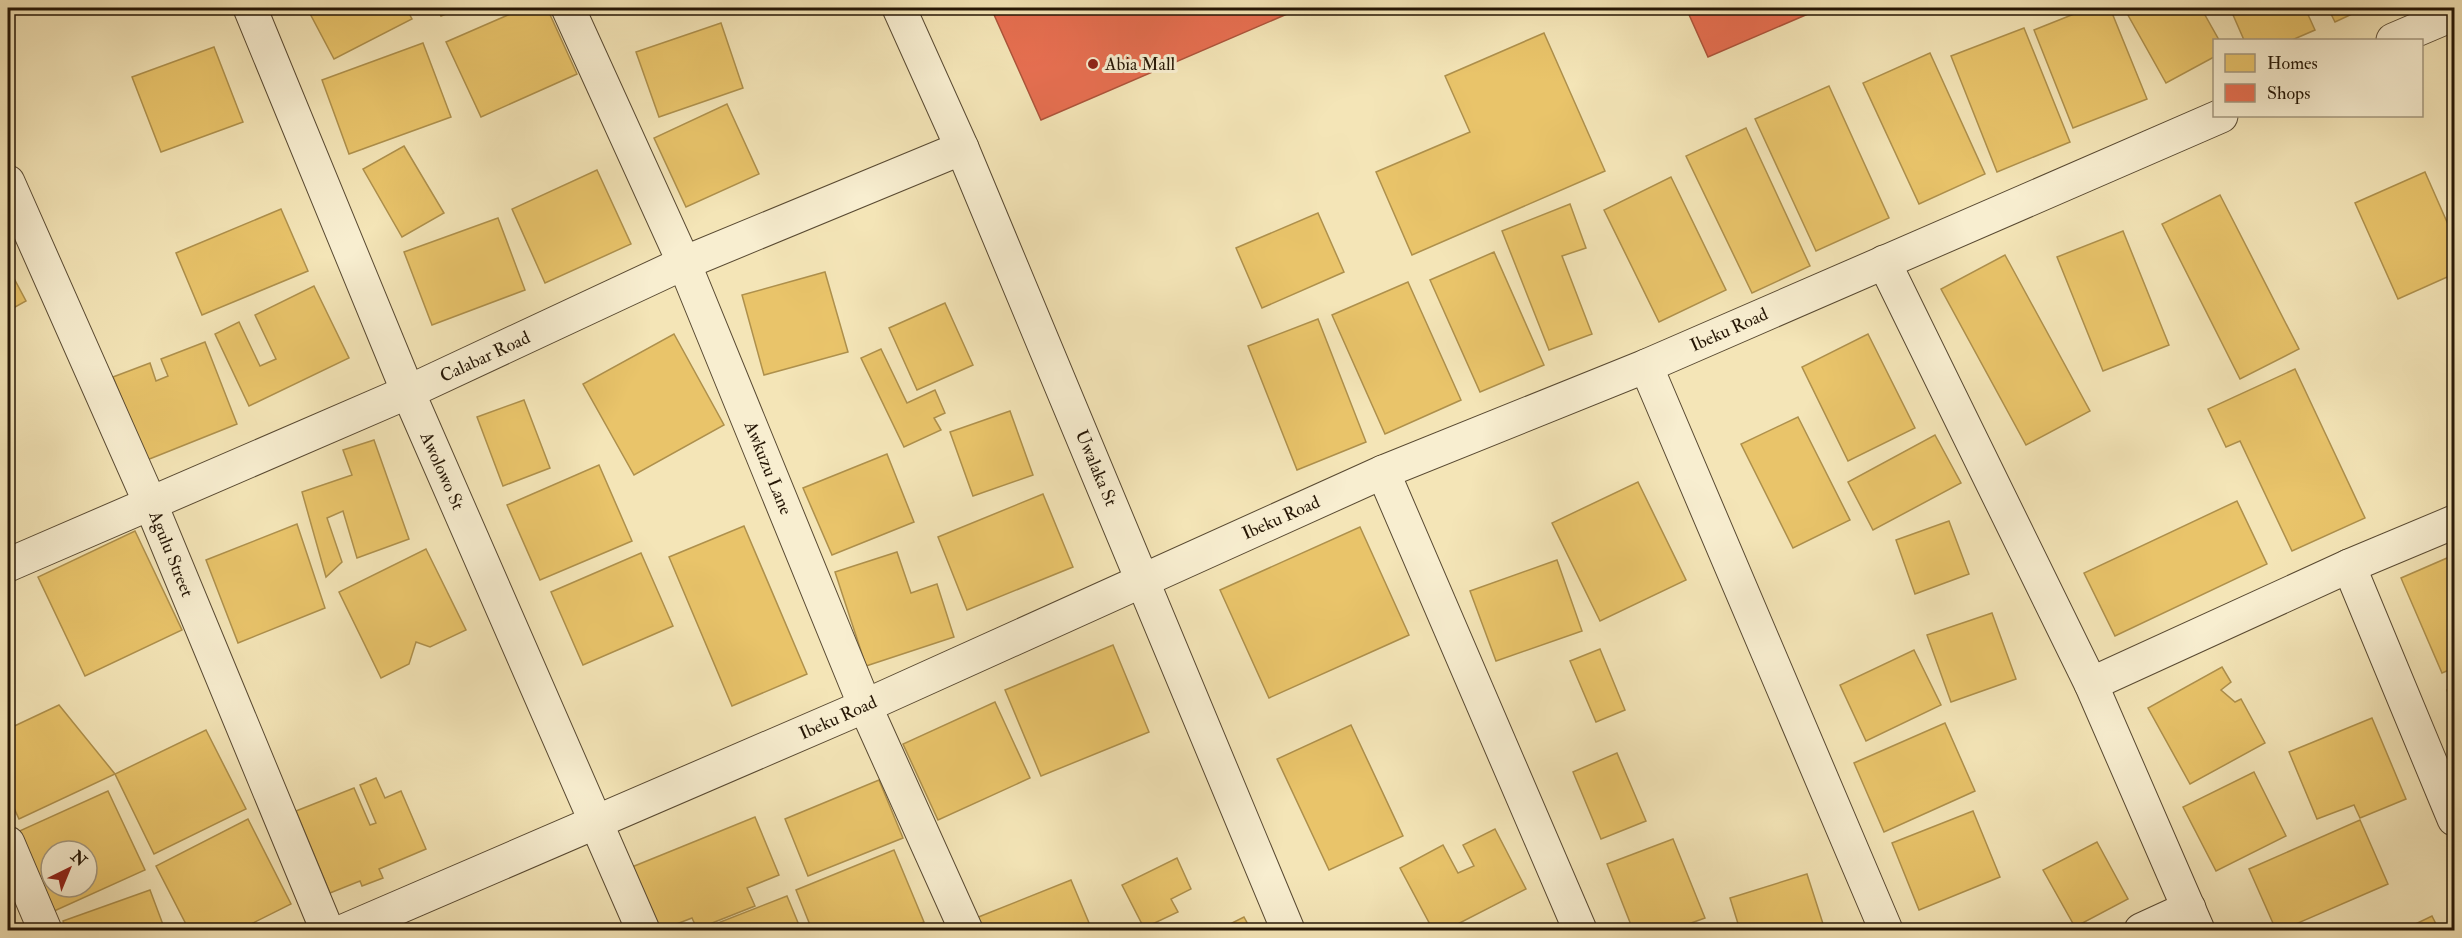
<svg xmlns="http://www.w3.org/2000/svg" width="2462" height="938" font-family="'IM FELL Double Pica',serif">
	<style>
		.homes { fill: #e9c46a; stroke: #ae904c; stroke-width: 1.5; fill-rule: evenodd }
		.shops { fill: #e76f51; stroke: #ad543a; stroke-width: 1.5 }
		.lines { fill: none; stroke-linecap: round; stroke-linejoin: round }
		.street-casing { stroke: #594a32; stroke-width: 35 }
		.street { stroke: #f8eed0; stroke-width: 33 }
		.poi-dot { fill: #8f2418; stroke: #f8eed0; stroke-width: 2 }
		.labels { text-anchor: middle; dominant-baseline: central; stroke-width: 6; stroke-linejoin: round; paint-order: stroke }
		.poi-label { font-size: 18px; fill: #251605; stroke: #f8eed0; text-anchor: start }
		.street-label { font-size: 18px; fill: #251605; stroke: #f8eed0 }
	</style>
	<rect width="100%" height="100%" fill="#f4e5b7"/>
	<filter id="stains"><feTurbulence type="fractalNoise" baseFrequency=".00333" numOctaves="4"/><feColorMatrix values="0 0 0 0 .2 0 0 0 0 .09 0 0 0 0 .02 0 0 0 .5 -.17"/></filter>
	<radialGradient id="worn" r=".72"><stop offset=".6" stop-color="#630" stop-opacity="0"/><stop offset="1" stop-color="#630" stop-opacity=".3"/></radialGradient>
	<!-- homes -->
	<g class="homes">
		<polygon points="307,8 406,8 412,19 334,59"/>
		<polygon points="437,8 461,8 441,16"/>
		<polygon points="524,8 547,8 577,74 481,117 446,42"/>
		<polygon points="2089,8 2110,8 2147,99 2073,128 2034,30"/>
		<polygon points="2124,8 2201,8 2219,40 2214,40 2214,57 2166,83"/>
		<polygon points="2230,8 2305,8 2315,30 2292,40 2244,40"/>
		<polygon points="2328,8 2365,8 2335,22"/>
		<polygon points="721,23 743,88 659,117 636,52"/>
		<polygon points="2024,28 2070,142 1997,172 1951,56"/>
		<polygon points="1544,33 1605,171 1412,255 1376,172 1470,132 1445,76"/>
		<polygon points="423,43 451,117 349,154 322,80"/>
		<polygon points="214,47 243,122 161,152 132,77"/>
		<polygon points="1930,53 1985,174 1919,204 1863,83"/>
		<polygon points="1829,86 1889,218 1816,251 1755,119"/>
		<polygon points="727,104 759,174 686,207 654,138"/>
		<polygon points="1746,128 1810,266 1752,293 1686,156"/>
		<polygon points="404,146 444,213 402,237 363,169"/>
		<polygon points="597,170 631,244 545,283 512,209"/>
		<polygon points="2425,172 2454,238 2454,274 2398,299 2355,203"/>
		<polygon points="1671,177 1726,290 1659,322 1604,210"/>
		<polygon points="2220,195 2299,349 2240,379 2162,224"/>
		<polygon points="1570,204 1586,248 1562,256 1592,334 1549,350 1502,231"/>
		<polygon points="281,209 308,271 202,315 176,253"/>
		<polygon points="1318,213 1344,272 1262,308 1236,248"/>
		<polygon points="498,218 525,290 432,325 404,252"/>
		<polygon points="2123,231 2169,345 2103,371 2057,257"/>
		<polygon points="1494,252 1544,365 1480,392 1430,280"/>
		<polygon points="2005,255 2090,411 2026,445 1941,289"/>
		<polygon points="8,267 26,301 8,311"/>
		<polygon points="825,272 848,352 764,375 742,295"/>
		<polygon points="1408,282 1461,400 1385,434 1332,315"/>
		<polygon points="314,286 349,358 249,406 215,334 239,322 260,366 276,359 255,315"/>
		<polygon points="945,303 973,365 917,390 889,328"/>
		<polygon points="1318,319 1366,442 1297,470 1248,346"/>
		<polygon points="674,334 724,425 634,475 583,384"/>
		<polygon points="1868,334 1915,428 1848,461 1802,367"/>
		<polygon points="205,342 237,424 147,460 113,377 150,363 156,381 168,376 161,359"/>
		<polygon points="881,349 907,403 935,390 945,413 934,418 941,430 904,447 861,358"/>
		<polygon points="2295,369 2365,518 2292,551 2240,441 2226,447 2208,409"/>
		<polygon points="524,400 550,468 503,486 477,417"/>
		<polygon points="1010,411 1033,475 973,496 950,432"/>
		<polygon points="1798,417 1850,520 1793,548 1741,444"/>
		<polygon points="1935,435 1961,483 1873,530 1848,482"/>
		<polygon points="374,440 409,539 357,558 343,511 327,518 342,562 326,577 302,492 352,475 343,450"/>
		<polygon points="887,454 914,522 832,555 803,488"/>
		<polygon points="599,465 632,541 540,580 507,505"/>
		<polygon points="1638,482 1686,580 1600,621 1552,523"/>
		<polygon points="1043,494 1073,567 967,610 938,537"/>
		<polygon points="2237,501 2267,564 2115,636 2084,573"/>
		<polygon points="1949,521 1969,574 1915,594 1896,540"/>
		<polygon points="297,524 325,608 238,643 206,560"/>
		<polygon points="744,526 807,674 732,706 669,557"/>
		<polygon points="1360,527 1409,635 1269,698 1220,590"/>
		<polygon points="135,531 182,630 85,676 38,577"/>
		<polygon points="426,549 466,630 430,647 416,642 409,664 381,678 339,592"/>
		<polygon points="897,552 911,593 937,584 954,637 866,666 835,572"/>
		<polygon points="641,553 673,626 583,665 551,592"/>
		<polygon points="2454,555 2454,668 2442,673 2401,578"/>
		<polygon points="1557,560 1582,631 1496,661 1470,591"/>
		<polygon points="1992,613 2016,679 1951,702 1927,635"/>
		<polygon points="1113,645 1149,732 1041,776 1005,690"/>
		<polygon points="1600,649 1625,710 1596,722 1570,661"/>
		<polygon points="1914,650 1941,705 1866,741 1840,685"/>
		<polygon points="2222,667 2231,682 2221,690 2235,702 2241,699 2265,743 2190,784 2148,708"/>
		<polygon points="2454,688 2454,712 2447,690"/>
		<polygon points="995,702 1030,778 938,820 903,744"/>
		<polygon points="59,705 115,774 19,819 8,795 8,729"/>
		<polygon points="2372,718 2406,799 2360,818 2354,805 2317,819 2289,752"/>
		<polygon points="1945,723 1975,791 1884,832 1854,763"/>
		<polygon points="1351,725 1403,836 1329,870 1277,759"/>
		<polygon points="206,730 246,809 154,854 115,774"/>
		<polygon points="1617,753 1646,821 1601,839 1573,772"/>
		<polygon points="2254,772 2286,836 2216,871 2183,807"/>
		<polygon points="376,778 385,798 401,791 426,849 379,869 383,878 362,886 360,881 330,893 296,811 354,788 370,825 376,823 360,785"/>
		<polygon points="879,780 903,838 808,876 785,819"/>
		<path d="M108,791L145,870L52,912L15,833ZM51,851H87V887H51Z"/>
		<polygon points="1973,811 2000,877 1919,910 1892,843"/>
		<polygon points="755,817 779,875 747,888 755,906 697,929 692,918 661,930 652,930 627,869"/>
		<polygon points="248,819 291,904 239,930 189,930 156,866"/>
		<polygon points="2360,820 2388,884 2282,930 2276,930 2249,869"/>
		<polygon points="1495,829 1526,889 1446,930 1433,930 1400,868 1443,845 1458,873 1474,866 1463,845"/>
		<polygon points="1673,839 1705,918 1672,930 1633,930 1607,864"/>
		<polygon points="2097,842 2128,899 2075,927 2043,870"/>
		<polygon points="894,850 924,922 903,930 812,930 796,890"/>
		<polygon points="1177,858 1191,889 1171,899 1178,912 1144,928 1122,885"/>
		<polygon points="1807,874 1825,930 1740,930 1730,898"/>
		<polygon points="1071,880 1092,930 981,930 976,918"/>
		<polygon points="150,890 165,930 66,930 63,921"/>
		<polygon points="787,896 801,930 700,930"/>
		<polygon points="8,911 15,926 8,930"/>
		<polygon points="2432,916 2439,930 2403,930"/>
		<polygon points="1244,917 1251,930 1218,930"/>
	</g>
	<!-- shops -->
	<g class="shops">
		<polygon points="991,8 1301,8 1041,120"/>
		<polygon points="1686,8 1822,8 1708,57"/>
	</g>
	<g class="lines">
		<defs>
			<g id="street">
				<polyline points="250,8 408,392 643,930"/>
				<polyline points="568,8 684,263 865,706 966,930"/>
				<polyline points="899,8 962,148 1288,930"/>
				<polyline points="2393,40 2454,14"/>
				<polyline points="8,182 151,505 327,930"/>
				<polyline points="1884,262 2091,684 2198,930"/>
				<polyline points="1646,366 1886,930"/>
				<polyline points="1383,472 1580,930"/>
				<polyline points="8,565 408,392 684,263 962,148"/>
				<polyline points="2349,566 2454,819"/>
				<polyline points="2091,684 2349,566 2454,522"/>
				<polyline points="8,843 45,930"/>
				<polyline points="346,930 865,706 1383,472 1646,366 2221,116"/>
				<polyline points="2141,930 2189,908"/>
			</g>
		</defs>
		<!-- street casing -->
		<use href="#street" class="street-casing"/>
		<!-- street -->
		<use href="#street" class="street"/>
	</g>
	<!-- markers -->
	<circle class="poi-dot" cx="1093" cy="64" r="6"/>
	<g class="labels">
		<!-- poi labels -->
		<g class="poi-label">
			<text x="1105" y="64">Abia Mall</text>
		</g>
		<!-- street labels -->
		<g class="street-label">
			<text transform="translate(1729 330) rotate(-24)">Ibeku Road</text>
			<text transform="translate(485 357) rotate(-25)">Calabar Road</text>
			<text transform="translate(768 468) rotate(68)">Awkuzu Lane</text>
			<text transform="translate(1096 468) rotate(67)">Uwalaka St</text>
			<text transform="translate(442 471) rotate(66)">Awolowo St</text>
			<text transform="translate(1281 518) rotate(-24)">Ibeku Road</text>
			<text transform="translate(171 554) rotate(68)">Agulu Street</text>
			<text transform="translate(838 718) rotate(-24)">Ibeku Road</text>
		</g>
	</g>
	<!-- margin -->
	<rect width="2462" height="938" fill="none" stroke="#f4e5b7" stroke-width="30"/>
	<rect x="9" y="9" width="2444" height="920" fill="none" stroke="#251605" stroke-width="3"/>
	<rect x="15" y="15" width="2432" height="908" fill="none" stroke="#251605" stroke-width="1.5"/>
	<!-- legend -->
	<rect x="2213" y="39" width="210" height="78" fill="#f8eed0" stroke="#a4987f" stroke-width="1.5"/>
	<rect x="2225" y="54" width="30" height="18" fill="#e9c46a" stroke="#a4987f" stroke-width="1.5"/>
	<text x="2267" y="69" font-size="18" fill="#251605">Homes</text>
	<rect x="2225" y="84" width="30" height="18" fill="#e76f51" stroke="#a4987f" stroke-width="1.5"/>
	<text x="2267" y="99" font-size="18" fill="#251605">Shops</text>
	<!-- north arrow -->
	<g transform="translate(69 869) rotate(43)"><circle r="28" fill="#f8eed0" stroke="#a4987f" stroke-width="1.5"/>
	<path d="M0-4.5L10 22L0 15L-10 22Z" fill="#8f2418"/>
	<text y="-9" font-size="16" font-weight="bold" text-anchor="middle" fill="#251605">N</text>
	</g>
	<rect width="100%" height="100%" filter="url(#stains)"/>
	<rect width="100%" height="100%" fill="url(#worn)"/>
</svg>
